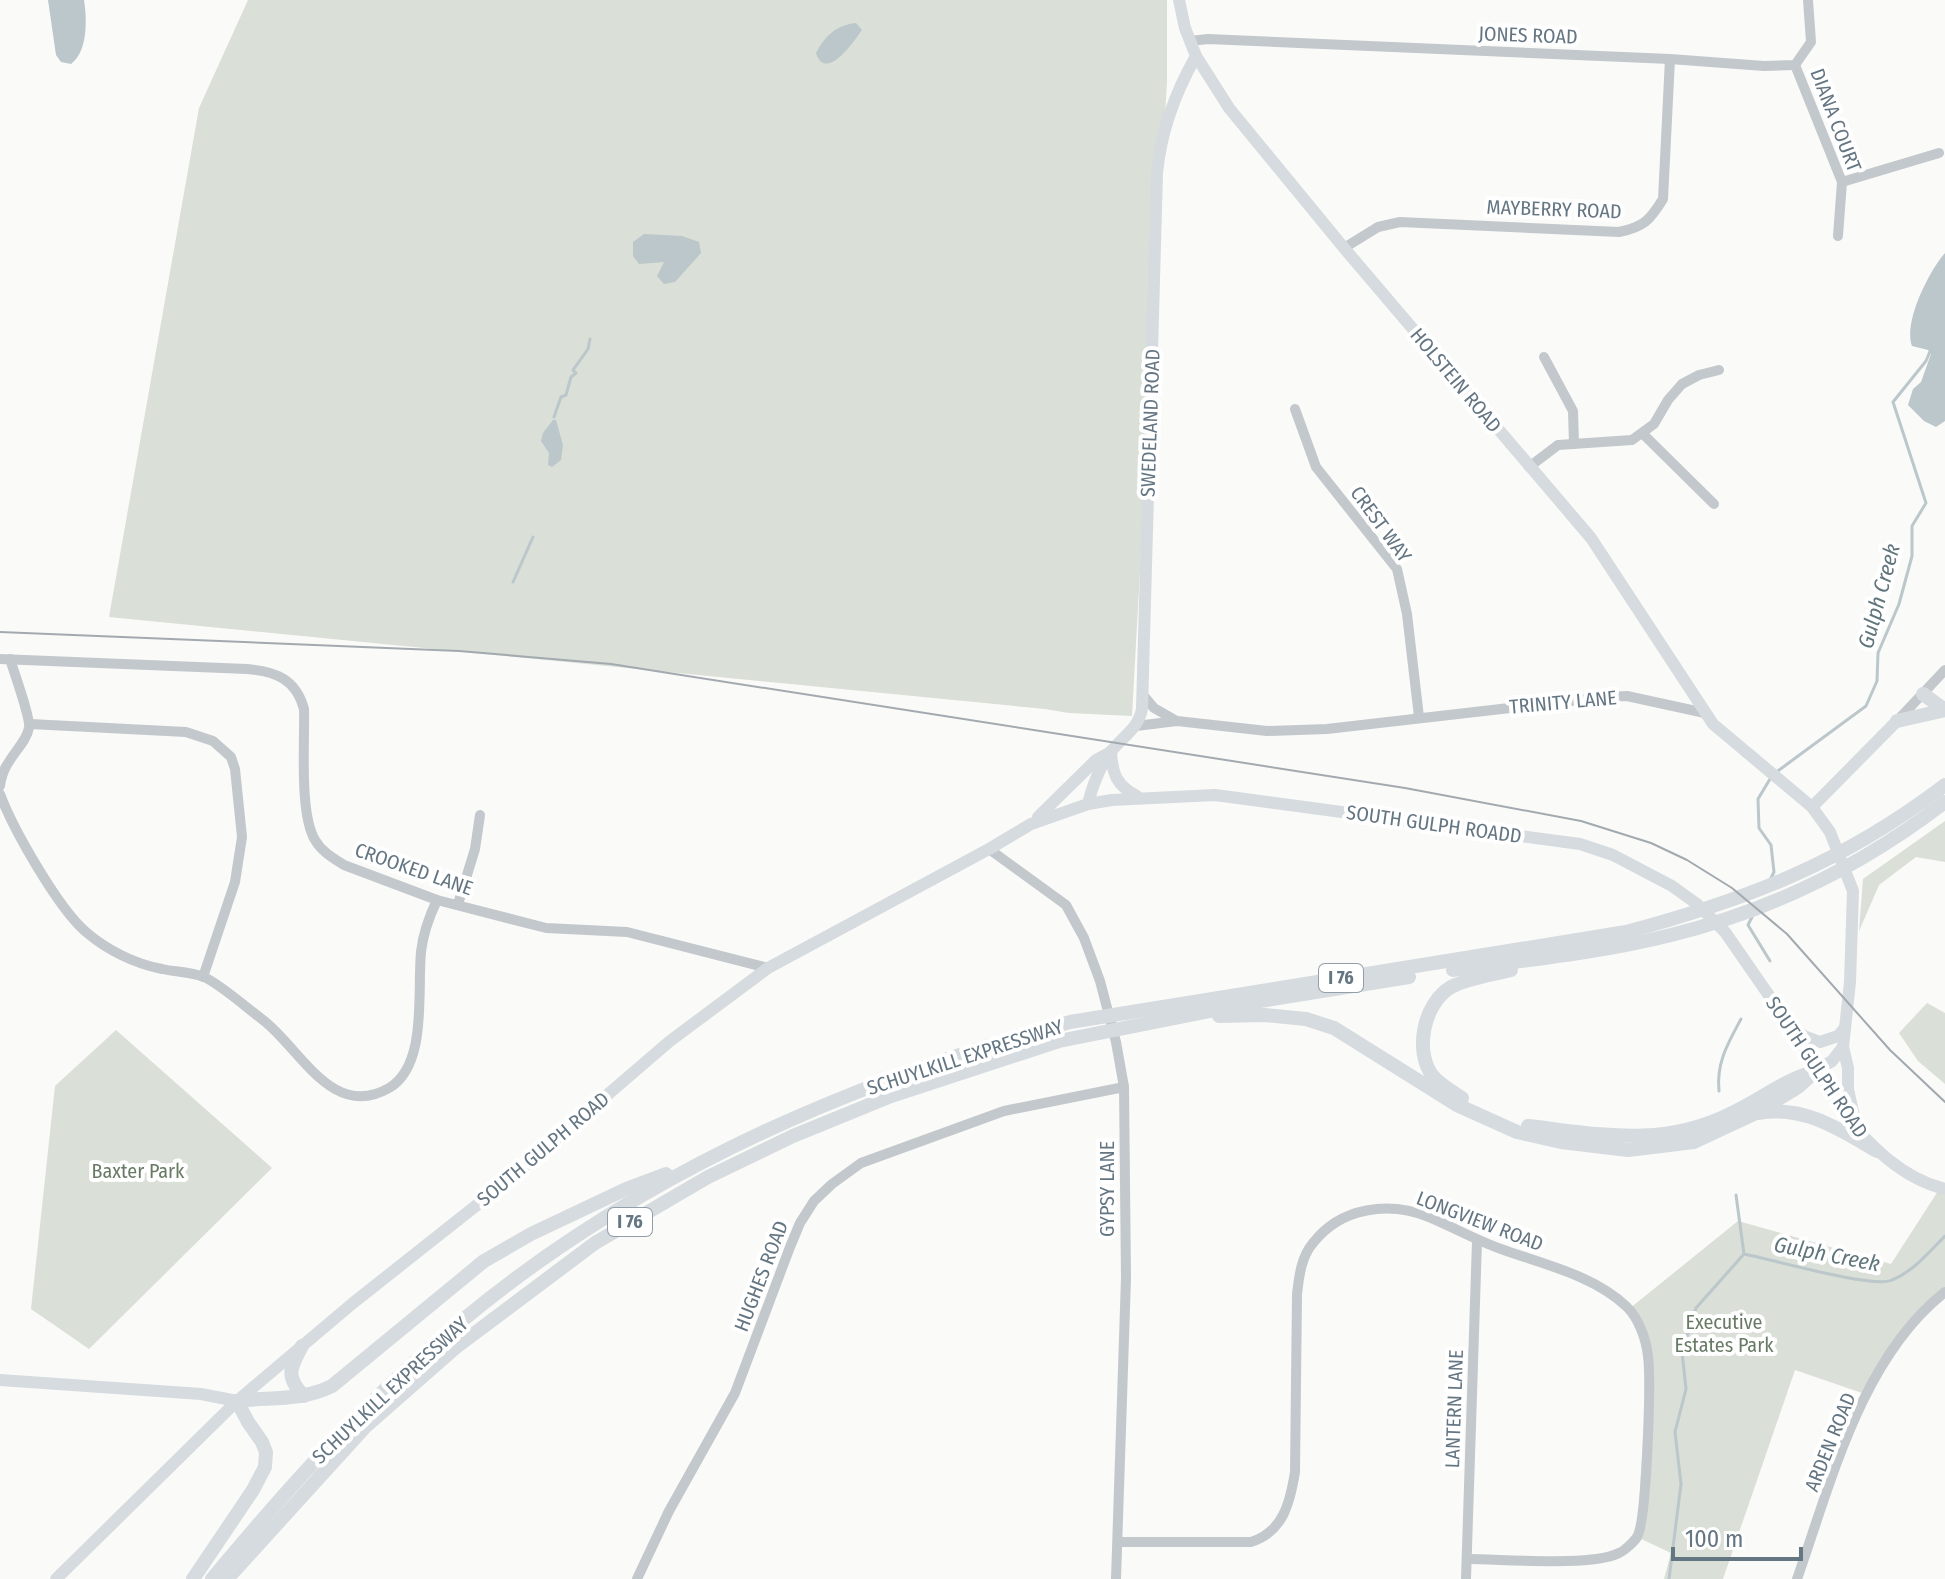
<svg xmlns="http://www.w3.org/2000/svg" width="1945" height="1579" font-family="'Fira Sans Condensed',sans-serif">
	<style>
		.green { fill: #dadfd7 }
		.water { fill: #bbc7cb }
		.lines { fill: none; stroke-linecap: round; stroke-linejoin: round }
		.stream { stroke: #bbc7cb; stroke-width: 3 }
		.minor { stroke: #c3c8cc; stroke-width: 10 }
		.major { stroke: #d6dbdf; stroke-width: 12 }
		.highway { stroke: #d6dbdf; stroke-width: 14 }
		.tram { stroke: #a2aab0; stroke-width: 2 }
		.labels { text-anchor: middle; dominant-baseline: central; stroke-width: 8; stroke-linejoin: round; paint-order: stroke }
		.shield { fill: #fff; stroke: #939fa8; stroke-width: 2 }
		.shield-label { font-size: 18px; font-weight: bold; fill: #657683 }
		.street-label { font-size: 20px; fill: #657683; stroke: #fff }
		.park-label { font-size: 20px; fill: #687a64; stroke: #fff }
		.water-label { font-size: 22px; font-style: italic; fill: #60757c; stroke: #fff }
	</style>
	<rect width="100%" height="100%" fill="#fafaf8"/>
	<!-- green -->
	<g class="green">
		<polygon points="248,0 1167,0 1167,81 1132,716 1069,713 1045,709 109,617 199,108"/>
		<polygon points="1945,821 1945,862 1916,857 1879,885 1859,931 1863,879"/>
		<polygon points="1927,1003 1945,1013 1945,1084 1918,1061 1899,1033"/>
		<polygon points="116,1030 272,1168 89,1349 31,1309 55,1086"/>
		<polygon points="1940,1188 1945,1189 1945,1292 1898,1340 1868,1395 1795,1370 1723,1579 1664,1579 1671,1553 1637,1537 1648,1357 1629,1309 1738,1221 1891,1264"/>
	</g>
	<!-- water -->
	<g class="water">
		<path d="M48,0H84C87,19 88,51 71,64L61,62L56,55Z"/>
		<path d="M856,23L862,30C854,41 826,83 816,53C825,36 836,25 856,23Z"/>
		<polygon points="644,234 682,236 699,242 701,253 675,282 664,284 657,276 664,262 639,264 633,256 633,242"/>
		<path d="M1945,253V421L1936,427L1924,421L1908,405L1913,389L1921,382L1931,354L1928,350L1912,346C1903,323 1929,271 1945,253Z"/>
		<polygon points="553,420 556,420 563,445 561,460 552,467 548,465 549,453 541,441 543,433"/>
	</g>
	<g class="lines">
		<!-- stream -->
		<g class="stream">
			<polyline points="554,417 561,397 566,395 571,377 576,373 573,370 588,349 590,339"/>
			<polyline points="513,582 533,537"/>
			<polyline points="1775,773 1866,706 1877,681 1878,653 1899,604 1912,556 1912,526 1926,503 1893,402 1926,361 1931,349"/>
			<polyline points="1770,880 1774,872 1771,845 1759,828 1758,799 1770,779"/>
			<polyline points="1752,917 1748,925 1770,961"/>
			<path d="M1719,1091C1716,1063 1728,1043 1741,1019"/>
			<path d="M1736,1195L1744,1254C1771,1259 1873,1289 1892,1280C1914,1271 1929,1252 1945,1236"/>
			<polyline points="1669,1579 1681,1484 1675,1432 1686,1389 1682,1352 1696,1308 1744,1254"/>
		</g>
		<!-- minor -->
		<g class="minor">
			<polyline points="1190,41 1208,39 1670,59 1764,66 1795,65 1811,42 1808,0"/>
			<polyline points="1795,65 1842,182 1838,236"/>
			<polyline points="1842,182 1939,153"/>
			<path d="M1344,248L1378,227L1400,222L1619,232C1644,227 1650,220 1663,199L1670,59"/>
			<polyline points="1544,357 1573,411 1574,444"/>
			<polyline points="1295,409 1316,467 1397,569 1407,614 1419,717"/>
			<polyline points="1643,434 1714,504"/>
			<polyline points="1529,467 1558,445 1632,440 1654,424 1668,400 1682,384 1699,375 1719,370"/>
			<path d="M0,659L247,669C275,671 296,679 304,709C305,742 299,813 315,840C322,852 333,858 344,865L437,900L546,928L627,932L768,968"/>
			<polyline points="1143,695 1154,708 1175,720"/>
			<polyline points="1897,721 1945,670"/>
			<polyline points="30,724 186,732 213,741 231,757 235,769 242,837 235,882 203,977"/>
			<polyline points="1136,726 1177,721 1267,731 1327,729 1605,697 1627,696 1705,713"/>
			<path d="M0,786C3,759 25,747 29,728C31,719 14,672 10,659"/>
			<path d="M0,794C13,829 58,908 86,932C107,950 135,964 162,969C175,972 192,972 204,977C220,984 247,1008 263,1020C300,1048 332,1121 389,1088C428,1065 417,991 421,952C423,933 429,917 437,900"/>
			<polyline points="989,849 1066,905 1084,938 1100,981 1116,1042 1124,1087 1126,1278 1116,1579"/>
			<polyline points="458,904 475,849 480,815"/>
			<path d="M1118,1542H1251C1283,1532 1290,1503 1295,1472L1297,1294C1299,1277 1301,1257 1313,1243C1341,1207 1389,1201 1429,1217C1453,1227 1476,1240 1501,1249C1542,1264 1594,1275 1627,1307C1639,1319 1646,1339 1648,1356C1651,1380 1647,1521 1637,1537C1634,1542 1624,1551 1619,1553C1591,1567 1503,1559 1468,1559"/>
			<polyline points="637,1579 669,1511 735,1393 790,1247 800,1223 814,1201 832,1184 861,1163 1004,1111 1124,1087"/>
			<polyline points="1466,1579 1477,1241"/>
			<path d="M1797,1579C1831,1483 1861,1358 1945,1292"/>
		</g>
		<!-- major -->
		<g class="major">
			<polyline points="1179,0 1185,28 1196,56 1229,108 1344,248 1591,538 1713,724 1812,807 1830,832 1853,891 1850,982 1843,1047 1832,1061 1817,1070"/>
			<path d="M1111,751C1112,774 1117,786 1137,796"/>
			<path d="M1088,804C1092,787 1098,771 1108,756C1119,738 1138,731 1142,709L1157,173C1161,131 1175,93 1196,56"/>
			<polyline points="1812,807 1897,721"/>
			<polyline points="1038,817 1096,760 1109,753"/>
			<polyline points="1793,1027 1804,1036 1820,1042 1838,1036 1845,1028"/>
			<polyline points="1843,1047 1848,1068 1848,1089 1857,1130"/>
			<polyline points="0,1380 201,1394 237,1401"/>
			<path d="M56,1579L237,1401L353,1303L506,1182L670,1041L768,968L989,849L1031,824L1088,804L1112,800L1215,795L1580,844L1613,855L1672,886L1697,904L1725,932L1786,1020L1842,1111C1869,1145 1901,1178 1945,1189"/>
		</g>
		<!-- highway -->
		<g class="highway">
			<polyline points="1923,694 1945,710"/>
			<polyline points="1897,721 1945,710"/>
			<path d="M1453,970C1526,960 1600,953 1671,935C1773,910 1862,866 1945,802"/>
			<polyline points="1219,1016 1265,1015 1306,1019 1334,1028 1457,1105 1517,1132 1561,1142 1628,1150 1694,1142 1754,1114 1798,1087 1817,1070"/>
			<path d="M1462,1098C1453,1092 1439,1084 1432,1075C1414,1050 1424,1003 1451,987C1469,978 1492,975 1511,970"/>
			<path d="M1758,1113C1804,1105 1839,1129 1877,1151"/>
			<path d="M1528,1126C1600,1134 1661,1148 1730,1114C1759,1101 1782,1081 1813,1072"/>
			<path d="M302,1346C290,1368 285,1377 304,1396"/>
			<path d="M193,1579L253,1490L265,1467L266,1452L262,1442L248,1422L237,1401C270,1397 302,1401 332,1386L484,1261L531,1234L626,1189L666,1174"/>
			<path d="M212,1579C277,1501 343,1426 419,1358C602,1191 832,1086 1070,1022L1626,932C1749,899 1842,863 1945,785"/>
			<polyline points="227,1579 365,1427 455,1348 595,1243 708,1177 793,1136 891,1096 1059,1041 1260,1001 1409,977"/>
		</g>
		<!-- tram -->
		<polyline class="tram" points="0,632 459,651 611,664 1405,788 1581,821 1651,843 1687,860 1732,888 1787,934 1890,1050 1945,1102"/>
	</g>
	<g class="labels">
		<!-- shield labels -->
		<g class="shield">
			<rect x="1319" y="964" width="44" height="28" rx="6"/>
			<rect x="608" y="1208" width="44" height="28" rx="6"/>
		</g>
		<g class="shield-label">
			<text x="1341" y="978">I 76</text>
			<text x="630" y="1222">I 76</text>
		</g>
		<!-- street labels -->
		<g class="street-label">
			<text transform="translate(1528 35) rotate(2)">JONES ROAD</text>
			<text transform="translate(1836 120) rotate(69)">DIANA COURT</text>
			<text transform="translate(1554 209) rotate(2)">MAYBERRY ROAD</text>
			<text transform="translate(1456 380) rotate(50)">HOLSTEIN ROAD</text>
			<text transform="translate(1150 423) rotate(-88)">SWEDELAND ROAD</text>
			<text transform="translate(1381 524) rotate(54)">CREST WAY</text>
			<text transform="translate(1563 702) rotate(-5)">TRINITY LANE</text>
			<text transform="translate(1434 824) rotate(8)">SOUTH GULPH ROADD</text>
			<text transform="translate(414 869) rotate(19)">CROOKED LANE</text>
			<text transform="translate(965 1057) rotate(-18)">SCHUYLKILL EXPRESSWAY</text>
			<text transform="translate(1817 1067) rotate(56)">SOUTH GULPH ROAD</text>
			<text transform="translate(543 1149) rotate(-40)">SOUTH GULPH ROAD</text>
			<text transform="translate(1107 1189) rotate(-90)">GYPSY LANE</text>
			<text transform="translate(1480 1221) rotate(21)">LONGVIEW ROAD</text>
			<text transform="translate(761 1276) rotate(-69)">HUGHES ROAD</text>
			<text transform="translate(390 1390) rotate(-43)">SCHUYLKILL EXPRESSWAY</text>
			<text transform="translate(1454 1409) rotate(-88)">LANTERN LANE</text>
			<text transform="translate(1830 1442) rotate(-68)">ARDEN ROAD</text>
		</g>
		<!-- park labels -->
		<g class="park-label">
			<text x="138" y="1171">Baxter Park</text>
			<text x="1724" y="1322">Executive<tspan x="1724" dy="23">Estates Park</tspan></text>
		</g>
		<!-- water labels -->
		<g class="water-label">
			<text transform="translate(1879 596) rotate(-75)">Gulph Creek</text>
			<text transform="translate(1827 1254) rotate(11)">Gulph Creek</text>
		</g>
	</g>
	<!-- scale -->
	<path d="M1673 1547v12h128v-12" fill="none" stroke="#657683" stroke-width="4"/>
	<text x="1685" y="1547" font-size="24" fill="#657683" stroke="#ffffff" stroke-width="6" paint-order="stroke">100 m</text>
</svg>
